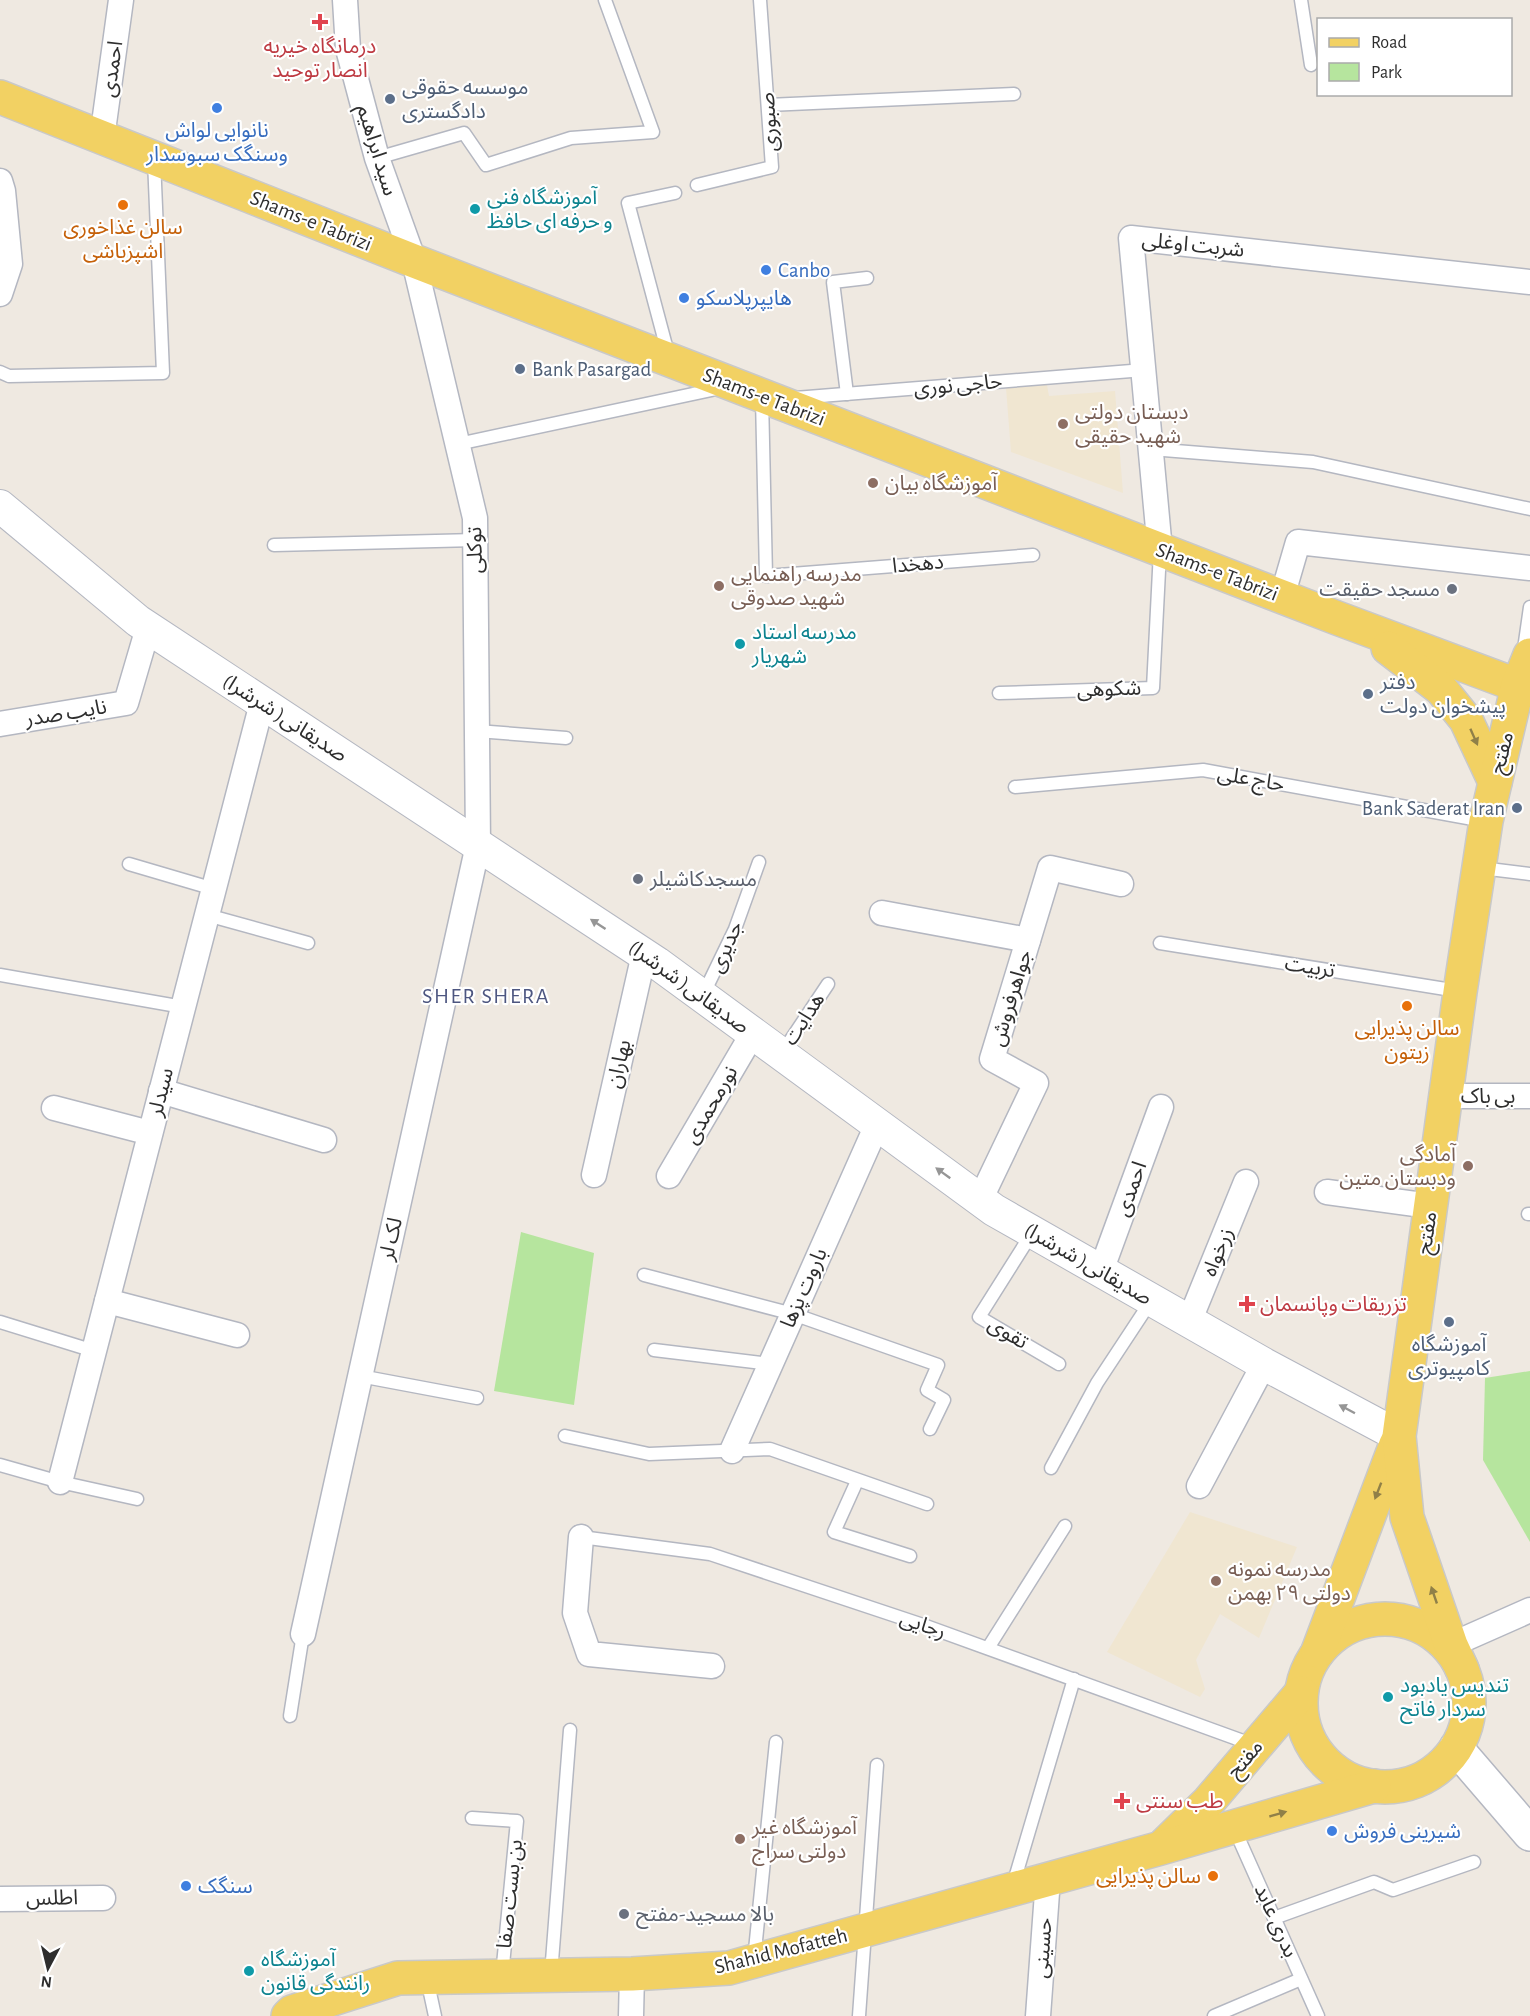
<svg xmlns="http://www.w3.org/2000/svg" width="1530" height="2016" font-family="'Alegreya Sans','Noto Sans Arabic',sans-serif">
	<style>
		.education { fill: #f0e6d1 }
		.green { fill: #b6e59e }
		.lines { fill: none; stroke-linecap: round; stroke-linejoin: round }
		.service-casing { stroke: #b4b7c1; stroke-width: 15 }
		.minor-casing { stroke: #b4b7c1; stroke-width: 27 }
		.tertiary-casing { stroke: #b4b7c1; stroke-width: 34 }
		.secondary-casing { stroke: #b4b7c1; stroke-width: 36 }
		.primary-casing { stroke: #c9c9c9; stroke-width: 36 }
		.service { stroke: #fff; stroke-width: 12 }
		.minor { stroke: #fff; stroke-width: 24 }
		.tertiary { stroke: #fff; stroke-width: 32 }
		.secondary { stroke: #fff; stroke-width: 33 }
		.primary { stroke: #f2d163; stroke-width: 33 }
		.oneway { fill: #908048 }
		.oneway2 { fill: #969696 }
		.health-dot { fill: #e0444e; stroke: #fff; stroke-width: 2 }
		.service-dot { fill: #5c6f8a; stroke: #fff; stroke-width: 2 }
		.shop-dot { fill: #3f7fe0; stroke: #fff; stroke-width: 2 }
		.food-dot { fill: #e8710a; stroke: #fff; stroke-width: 2 }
		.culture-dot { fill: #0f9aa8; stroke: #fff; stroke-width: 2 }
		.education-dot { fill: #8d6e63; stroke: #fff; stroke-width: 2 }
		.worship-dot { fill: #6b7280; stroke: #fff; stroke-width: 2 }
		.labels { text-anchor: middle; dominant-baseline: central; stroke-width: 4.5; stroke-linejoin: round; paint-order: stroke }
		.health-label { font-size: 21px; fill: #be3a42; stroke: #fff; text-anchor: start }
		.street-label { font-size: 21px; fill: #2e2e2e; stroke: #fff }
		.service-label { font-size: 21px; fill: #4e5e75; stroke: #fff; text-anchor: start }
		.shop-label { font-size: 21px; fill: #366cbe; stroke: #fff; text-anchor: start }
		.culture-label { font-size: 21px; fill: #0d838f; stroke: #fff; text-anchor: start }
		.food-label { font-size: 21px; fill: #c56008; stroke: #fff }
		.education-label { font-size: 21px; fill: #785e54; stroke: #fff; text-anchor: start }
		.worship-label { font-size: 21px; fill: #5b616d; stroke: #fff; text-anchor: start }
		.neighbourhood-label { font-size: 22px; letter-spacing: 1.5px; fill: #4d5680; stroke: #fff }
	</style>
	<rect width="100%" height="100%" fill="#efe9e1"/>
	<!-- education -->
	<g class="education">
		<polygon points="1047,385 1049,396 1115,391 1123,493 1011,452 1006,388"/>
		<polygon points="1190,1512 1297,1547 1259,1638 1220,1614 1196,1660 1205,1689 1200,1697 1107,1652"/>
	</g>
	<!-- green -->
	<g class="green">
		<polygon points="521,1232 594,1253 574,1405 494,1391"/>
		<polygon points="1530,1371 1530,1542 1483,1460 1485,1378"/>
	</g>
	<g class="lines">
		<defs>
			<g id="service">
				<polyline points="1301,0 1311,65"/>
				<polyline points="768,105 1014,94"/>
				<polyline points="377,158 464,133 486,165 571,138 653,132 605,0"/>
				<polyline points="697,185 772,167 760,0"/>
				<polyline points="669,357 628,203 675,193"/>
				<polyline points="0,372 9,376 163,373 154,160"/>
				<polyline points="847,394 833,282 867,278"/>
				<polyline points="762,398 766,576 1033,555"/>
				<polyline points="795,398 1144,370"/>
				<polyline points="458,444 721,388"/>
				<polyline points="1151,449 1313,462 1530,509"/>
				<polyline points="274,545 476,540"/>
				<polyline points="1523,656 1530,607"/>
				<polyline points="999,693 1153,688 1160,551"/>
				<polyline points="477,731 566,738"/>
				<polyline points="1015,787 1203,770 1484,821"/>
				<polyline points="129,864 214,889"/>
				<polyline points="1481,868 1530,874"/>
				<polyline points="207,915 308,943"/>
				<polyline points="1160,943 1458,991"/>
				<polyline points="0,975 183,1007"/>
				<polyline points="703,995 735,929 759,862"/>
				<polyline points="782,1053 828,984"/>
				<polyline points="1528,1214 1530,1214"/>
				<polyline points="1032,1233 979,1317 1059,1364"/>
				<polyline points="644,1275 793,1314 938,1365 927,1390 944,1400 930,1429"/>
				<polyline points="0,1322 94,1351"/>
				<polyline points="654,1350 770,1364"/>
				<polyline points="360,1376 477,1398"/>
				<polyline points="565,1436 649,1454 770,1449 927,1504"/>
				<polyline points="0,1465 60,1482 137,1499"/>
				<polyline points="1051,1468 1097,1383 1151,1301"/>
				<polyline points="857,1481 834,1532 910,1556"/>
				<polyline points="581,1537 710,1554 923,1625 1254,1745"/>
				<polyline points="988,1648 1065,1526"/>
				<polyline points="290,1716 303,1634"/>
				<polyline points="472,1818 517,1821 502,1975"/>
				<polyline points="1234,1828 1318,2016"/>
				<polyline points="1013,1885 1074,1679"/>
				<polyline points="1274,1918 1374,1882 1393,1890 1474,1862"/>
				<polyline points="754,1960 776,1742"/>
				<polyline points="551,1974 570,1730"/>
				<polyline points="427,1979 435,2016"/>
				<polyline points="859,2016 877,1765"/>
				<polyline points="1214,2016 1301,1979"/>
			</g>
			<g id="minor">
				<polyline points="102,138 121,0"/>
				<polyline points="0,181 3,191 10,264 0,294"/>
				<polyline points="1160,550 1131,238 1530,282"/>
				<polyline points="1282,597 1298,542 1530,568"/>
				<polyline points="0,724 126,703 148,628"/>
				<polyline points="882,913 1028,940"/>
				<polyline points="161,1091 324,1140"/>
				<polyline points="1445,1096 1530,1096"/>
				<polyline points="54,1108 150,1133"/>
				<polyline points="594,1175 644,954"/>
				<polyline points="669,1176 753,1033"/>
				<polyline points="1327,1192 1430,1206"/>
				<polyline points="980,1200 1036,1083 992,1059 1050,868 1121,884"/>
				<polyline points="1101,1271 1161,1107"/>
				<polyline points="107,1301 237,1335"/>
				<polyline points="1189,1322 1246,1182"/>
				<polyline points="732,1451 877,1125"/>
				<polyline points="60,1482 262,703"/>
				<polyline points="1199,1486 1264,1364"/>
				<polyline points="581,1537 575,1613 589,1654 712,1666"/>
				<polyline points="303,1634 478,845 475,518 414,261 377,158 348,49 345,0"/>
				<polyline points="1451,1645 1530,1610"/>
				<polyline points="0,1899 103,1898"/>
				<polyline points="631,2016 632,1974"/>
				<polyline points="1038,2016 1048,1879"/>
			</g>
			<polyline id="tertiary" points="0,506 138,621 657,963 994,1210 1264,1364 1399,1436"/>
			<polyline id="secondary" points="1456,1748 1530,1834"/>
			<g id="primary">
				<polyline points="0,97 414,261 1337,618 1530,690"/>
				<polyline points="1388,648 1441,689 1466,720 1495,782"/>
				<circle cx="1385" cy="1703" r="84"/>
				<polyline points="1318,1651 1396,1444"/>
				<polyline points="1462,1669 1451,1645 1407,1517 1399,1436 1460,992 1486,821 1518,685 1530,655"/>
				<polyline points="1165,1844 1209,1801 1301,1693"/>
				<polyline points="288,2016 292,2012 398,1978 632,1974 729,1968 1161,1848 1374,1786"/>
			</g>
		</defs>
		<!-- service casing -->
		<use href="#service" class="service-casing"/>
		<!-- minor casing -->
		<use href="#minor" class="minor-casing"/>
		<!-- tertiary casing -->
		<use href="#tertiary" class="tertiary-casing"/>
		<!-- secondary casing -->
		<use href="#secondary" class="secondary-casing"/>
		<!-- primary casing -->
		<use href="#primary" class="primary-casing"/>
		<!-- service -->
		<use href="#service" class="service"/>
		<!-- minor -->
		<use href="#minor" class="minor"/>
		<!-- tertiary -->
		<use href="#tertiary" class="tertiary"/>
		<!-- secondary -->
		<use href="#secondary" class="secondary"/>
		<!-- primary -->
		<use href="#primary" class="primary"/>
	</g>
	<!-- one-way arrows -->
	<defs><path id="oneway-solid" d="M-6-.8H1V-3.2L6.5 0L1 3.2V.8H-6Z" transform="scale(1.5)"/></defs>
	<g class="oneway">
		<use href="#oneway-solid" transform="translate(1474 737) rotate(66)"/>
		<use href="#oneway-solid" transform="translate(1378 1491) rotate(111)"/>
		<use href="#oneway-solid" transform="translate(1434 1595) rotate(-109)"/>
		<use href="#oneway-solid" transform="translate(1278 1814) rotate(-16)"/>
	</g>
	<g class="oneway2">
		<use href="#oneway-solid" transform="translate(598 924) rotate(-147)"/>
		<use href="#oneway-solid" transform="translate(943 1173) rotate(-144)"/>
		<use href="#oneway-solid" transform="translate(1347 1409) rotate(-152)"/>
	</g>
	<!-- markers -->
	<g class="health-dot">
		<path d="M317 13h6v6h6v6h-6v6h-6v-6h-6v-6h6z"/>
		<path d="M1244 1295h6v6h6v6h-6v6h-6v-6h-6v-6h6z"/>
		<path d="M1119 1792h6v6h6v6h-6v6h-6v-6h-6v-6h6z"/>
	</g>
	<g class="service-dot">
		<circle cx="390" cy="99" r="6"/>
		<circle cx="520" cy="369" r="6"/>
		<circle cx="1368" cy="694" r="6"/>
		<circle cx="1517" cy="808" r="6"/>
		<circle cx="1449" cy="1322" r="6"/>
	</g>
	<g class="shop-dot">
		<circle cx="217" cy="108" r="6"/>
		<circle cx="766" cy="270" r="6"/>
		<circle cx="684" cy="298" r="6"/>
		<circle cx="1332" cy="1831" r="6"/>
		<circle cx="186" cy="1886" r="6"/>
	</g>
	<g class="food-dot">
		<circle cx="123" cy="205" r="6"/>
		<circle cx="1407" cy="1006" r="6"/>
		<circle cx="1213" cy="1876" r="6"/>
	</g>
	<g class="culture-dot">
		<circle cx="475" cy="209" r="6"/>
		<circle cx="740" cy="644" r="6"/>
		<circle cx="1388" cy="1697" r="6"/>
		<circle cx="249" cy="1971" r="6"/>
	</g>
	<g class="education-dot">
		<circle cx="1063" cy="424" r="6"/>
		<circle cx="873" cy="483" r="6"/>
		<circle cx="719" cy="586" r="6"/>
		<circle cx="1468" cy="1166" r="6"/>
		<circle cx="1216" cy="1581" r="6"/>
		<circle cx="740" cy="1839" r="6"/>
	</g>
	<g class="worship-dot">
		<circle cx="1452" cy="589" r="6"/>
		<circle cx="638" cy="879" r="6"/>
		<circle cx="624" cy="1914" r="6"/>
	</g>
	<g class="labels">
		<!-- health labels -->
		<g class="health-label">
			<text x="320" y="46" text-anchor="middle">درمانگاه خیریه<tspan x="320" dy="24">انصار توحید</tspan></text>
			<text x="1260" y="1304">تزریقات وپانسمان</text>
			<text x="1136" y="1801">طب سنتی</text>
		</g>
		<!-- street labels -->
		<g class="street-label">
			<text transform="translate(112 69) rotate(-82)">احمدی</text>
			<text transform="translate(769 122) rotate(-94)">صبوری</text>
			<text transform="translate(377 150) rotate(73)">سید ابراهیم</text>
			<text transform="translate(311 221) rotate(22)">Shams-e Tabrizi</text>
			<text transform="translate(1193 245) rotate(6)">شربت اوغلی</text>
			<text transform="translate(958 385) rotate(-5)">حاجی نوری</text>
			<text transform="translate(764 397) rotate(21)">Shams-e Tabrizi</text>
			<text transform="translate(475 550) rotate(-91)">توکلی</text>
			<text transform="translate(918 564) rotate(-5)">دهخدا</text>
			<text transform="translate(1217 572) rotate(21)">Shams-e Tabrizi</text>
			<text transform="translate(1109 689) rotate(-2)">شکوهی</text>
			<text transform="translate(66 713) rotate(-9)">نایب صدر</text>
			<text transform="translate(285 718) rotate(33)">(شرشرا )صدیقانی</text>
			<text transform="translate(1502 753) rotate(-76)">مفتح</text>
			<text transform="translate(1251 779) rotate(10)">حاج علی</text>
			<text transform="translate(726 947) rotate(-66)">جدیری</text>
			<text transform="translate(1310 967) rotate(9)">تربیت</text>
			<text transform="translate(689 987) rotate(36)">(شرشرا )صدیقانی</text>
			<text transform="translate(1011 998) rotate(-73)">جواهرفروش</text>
			<text transform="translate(804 1019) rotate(-57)">هدایت</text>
			<text transform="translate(619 1064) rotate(-77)">بهاران</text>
			<text transform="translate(161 1092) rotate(-76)">سیدلر</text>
			<text x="1488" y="1096">بی باک</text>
			<text transform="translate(711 1105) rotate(-60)">نورمحمدی</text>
			<text transform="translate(1131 1189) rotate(-70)">احمدی</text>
			<text transform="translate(1427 1233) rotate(-82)">مفتح</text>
			<text transform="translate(391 1239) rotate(-77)">لک لر</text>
			<text transform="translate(1218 1252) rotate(-68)">زرخواه</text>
			<text transform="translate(1088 1264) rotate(30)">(شرشرا )صدیقانی</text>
			<text transform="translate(804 1288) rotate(-66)">باروت پزها</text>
			<text transform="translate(1008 1333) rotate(31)">تقوی</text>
			<text transform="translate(923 1625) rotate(19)">رجایی</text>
			<text transform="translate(1245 1759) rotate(-50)">مفتح</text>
			<text transform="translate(510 1894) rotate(-84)">بن بست صفا</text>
			<text transform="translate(52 1898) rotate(-1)">اطلس</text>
			<text transform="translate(1276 1921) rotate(66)">بدری عابد</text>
			<text transform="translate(1043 1948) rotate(-86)">حسینی</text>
			<text transform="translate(781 1951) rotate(-14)">Shahid Mofatteh</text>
		</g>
		<!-- service labels -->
		<g class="service-label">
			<text x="402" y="87">موسسه حقوقی<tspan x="402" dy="24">دادگستری</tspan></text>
			<text x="532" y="369">Bank Pasargad</text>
			<text x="1380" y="682">دفتر<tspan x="1380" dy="24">پیشخوان دولت</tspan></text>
			<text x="1505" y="808" text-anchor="end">Bank Saderat Iran</text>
			<text x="1449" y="1344" text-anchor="middle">آموزشگاه<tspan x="1449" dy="24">کامپیوتری</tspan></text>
		</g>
		<!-- shop labels -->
		<g class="shop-label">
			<text x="217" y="130" text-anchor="middle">نانوایی لواش<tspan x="217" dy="24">وسنگک سبوسدار</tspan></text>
			<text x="778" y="270">Canbo</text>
			<text x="696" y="298">هایپرپلاسکو</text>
			<text x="1344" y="1831">شیرینی فروش</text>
			<text x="198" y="1886">سنگک</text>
		</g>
		<!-- culture labels -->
		<g class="culture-label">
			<text x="487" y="197">آموزشگاه فنی<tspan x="487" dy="24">و حرفه ای حافظ</tspan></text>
			<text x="752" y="632">مدرسه استاد<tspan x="752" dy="24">شهریار</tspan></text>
			<text x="1400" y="1685">تندیس یادبود<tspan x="1400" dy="24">سردار فاتح</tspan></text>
			<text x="261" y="1959">آموزشگاه<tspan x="261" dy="24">رانندگی قانون</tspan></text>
		</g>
		<!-- food labels -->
		<g class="food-label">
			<text x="123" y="227">سالن غذاخوری<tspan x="123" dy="24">اشپزباشی</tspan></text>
			<text x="1407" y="1028">سالن پذیرایی<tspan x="1407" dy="24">زیتون</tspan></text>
			<text x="1201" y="1876" text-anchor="end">سالن پذیرایی</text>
		</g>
		<!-- education labels -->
		<g class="education-label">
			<text x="1075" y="412">دبستان دولتی<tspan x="1075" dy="24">شهید حقیقی</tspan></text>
			<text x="885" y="483">آموزشگاه بیان</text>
			<text x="731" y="574">مدرسه راهنمایی<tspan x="731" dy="24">شهید صدوقی</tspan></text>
			<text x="1456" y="1154" text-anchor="end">آمادگی<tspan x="1456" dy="24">ودبستان متین</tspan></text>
			<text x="1228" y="1569">مدرسه نمونه<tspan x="1228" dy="24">دولتی ۲۹ بهمن</tspan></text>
			<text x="752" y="1827">آموزشگاه غیر<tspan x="752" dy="24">دولتی سراج</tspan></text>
		</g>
		<!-- worship labels -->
		<g class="worship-label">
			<text x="1440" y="589" text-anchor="end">مسجد حقیقت</text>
			<text x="650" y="879">مسجدکاشیلر</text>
			<text x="636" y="1914">بالا مسجید-مفتح</text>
		</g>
		<!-- neighbourhood labels -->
		<g class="neighbourhood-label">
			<text x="486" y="996">SHER SHERA</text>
		</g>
	</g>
	<!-- legend -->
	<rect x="1317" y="18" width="195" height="78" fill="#ffffff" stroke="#ababab" stroke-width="1.5"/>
	<rect x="1329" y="38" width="30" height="9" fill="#f2d163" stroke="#ababab" stroke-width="1.5"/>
	<text x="1371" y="48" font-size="18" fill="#2e2e2e">Road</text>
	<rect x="1329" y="63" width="30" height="18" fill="#b6e59e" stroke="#ababab" stroke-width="1.5"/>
	<text x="1371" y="78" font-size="18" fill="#2e2e2e">Park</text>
	<!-- north arrow -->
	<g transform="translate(48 1968) rotate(187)" stroke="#ffffff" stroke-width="4.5" paint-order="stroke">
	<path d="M0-4.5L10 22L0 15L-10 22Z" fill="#2e2e2e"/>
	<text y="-9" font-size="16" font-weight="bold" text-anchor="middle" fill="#2e2e2e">N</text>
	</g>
</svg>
